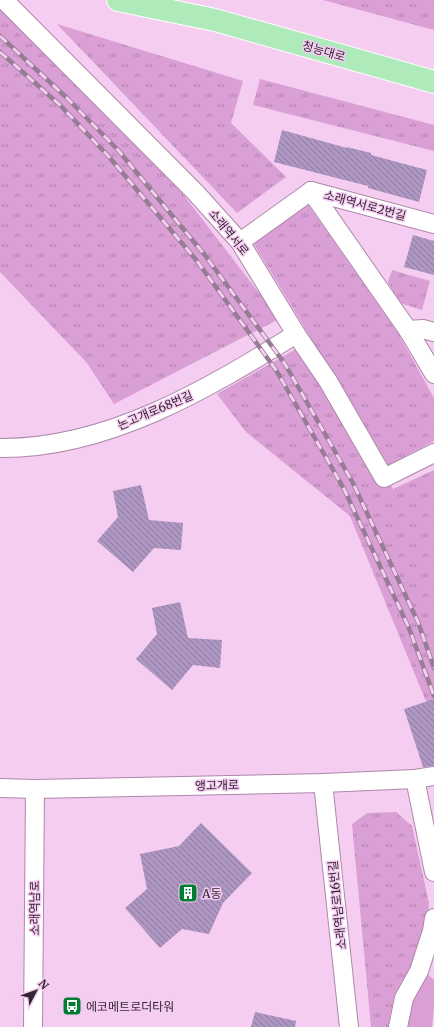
<svg xmlns="http://www.w3.org/2000/svg" width="434" height="1027" font-family="Merriweather,'Noto Sans KR',serif">
	<style>
		.green { fill: #da9fd5 }
		.park { fill: url(#park-tufts) }
		.building { fill: url(#building-back-hatch) }
		.lines { fill: none; stroke-linecap: round; stroke-linejoin: round }
		.minor-casing { stroke: #ad88aa; stroke-width: 20 }
		.major-casing { stroke: #fff; stroke-width: 24 }
		.minor { stroke: #fff; stroke-width: 18 }
		.major { stroke: #afeabb; stroke-width: 22 }
		.rail-casing { stroke: #977c95; stroke-width: 4.5 }
		.rail { stroke: #f5cdf1; stroke-width: 3; stroke-dasharray: 9; stroke-linecap: butt }
		.labels { text-anchor: middle; dominant-baseline: central; stroke-width: 3; stroke-linejoin: round; paint-order: stroke }
		.street-label { font-size: 12px; fill: #342533; stroke: #f5cdf1 }
		.poi-label { font-size: 12px; fill: #342533; stroke: #f5cdf1; text-anchor: start }
	</style>
	<defs>
		<pattern id="park-tufts" width="24" height="20" patternUnits="userSpaceOnUse"><rect width="24" height="20" fill="#da9fd5"/><path d="M3 7l-1-3M5 7V3M7 7l1-3M15 17l-1-3M17 17v-4M19 17l1-3" fill="none" stroke="#b281ad"/></pattern>
		<pattern id="building-back-hatch" width="6" height="6" patternUnits="userSpaceOnUse"><rect width="6" height="6" fill="#ad96c1"/><path d="M-1 5l2 2M0 0l6 6M5-1l2 2" fill="none" stroke="#8e7a9d"/></pattern>
	</defs>
	<rect width="100%" height="100%" fill="#f5cdf1"/>
	<!-- green -->
	<polygon class="green" points="427,974 434,980 434,1007 432,1027 405,1027 406,1014"/>
	<!-- park -->
	<g class="park">
		<polygon points="323,0 434,0 434,30"/>
		<polygon points="0,10 49,55 179,189 279,319 114,404 87,363 0,272"/>
		<polygon points="57,24 243,81 231,123 286,177 237,213"/>
		<polygon points="260,79 434,125 434,151 253,105"/>
		<polygon points="307,203 398,333 434,398 434,441 388,465 252,241"/>
		<polygon points="392,270 430,281 422,310 400,303 388,282"/>
		<polygon points="296,349 393,489 434,470 434,721 350,516 246,432 217,394"/>
		<polygon points="396,812 412,826 429,903 427,934 413,964 401,983 394,997 388,1027 371,1027 352,824 367,813"/>
	</g>
	<!-- building -->
	<g class="building">
		<polygon points="282,130 347,148 347,147 371,153 371,155 427,170 419,202 368,188 368,186 274,162"/>
		<polygon points="413,235 434,241 434,275 404,267"/>
		<polygon points="141,485 149,520 183,523 181,550 154,548 133,572 97,541 118,517 113,491"/>
		<polygon points="180,602 188,638 222,640 220,668 193,665 172,690 136,659 157,634 152,608"/>
		<polygon points="434,699 434,766 423,767 404,709"/>
		<polygon points="201,823 252,873 223,903 209,934 182,929 160,948 125,908 147,889 140,854 179,846"/>
		<polygon points="255,1012 296,1021 295,1027 251,1027"/>
	</g>
	<g class="lines">
		<defs>
			<g id="minor">
				<polyline points="4,0 196,193 240,242 296,334 328,381 384,478 434,453"/>
				<polyline points="311,191 408,330 423,329 434,332"/>
				<polyline points="311,191 434,224"/>
				<polyline points="240,242 311,191"/>
				<polyline points="408,330 434,374"/>
				<path d="M0,448C107,449 208,389 296,334"/>
				<polyline points="415,779 434,872"/>
				<polyline points="323,783 349,1027"/>
				<polyline points="0,788 35,789 323,783 415,779 434,776"/>
				<polyline points="33,1027 35,789"/>
				<polyline points="398,1027 404,998 419,971 432,931 434,918"/>
			</g>
			<polyline id="major" points="118,0 215,20 434,82"/>
		</defs>
		<!-- minor casing -->
		<use href="#minor" class="minor-casing"/>
		<!-- major casing -->
		<use href="#major" class="major-casing"/>
		<!-- minor -->
		<use href="#minor" class="minor"/>
		<!-- major -->
		<use href="#major" class="major"/>
		<defs>
			<g id="rail">
				<polyline points="0,36 68,99 118,150 204,254 285,364 353,483 418,622 434,668"/>
				<polyline points="0,52 61,106 110,158 197,261 276,370 344,489 409,628 434,696"/>
			</g>
		</defs>
		<!-- rail casing -->
		<use href="#rail" class="rail-casing"/>
		<!-- rail -->
		<use href="#rail" class="rail"/>
	</g>
	<!-- icons -->
	<defs>
		<symbol id="building-square" viewBox="-11 -11 22 22"><rect x="-9" y="-9" width="18" height="18" rx="4" fill="#007c33" stroke="#f5cdf1"/><path d="M-4-6H4V6H1V3H-1V6H-4ZM-2.5-4.3h1.7v1.8h-1.7ZM.8-4.3h1.7v1.8H.8ZM-2.5-1h1.7V.8h-1.7ZM.8-1h1.7V.8H.8Z" fill="#fff"/></symbol>
		<symbol id="bus-square" viewBox="-11 -11 22 22"><rect x="-9" y="-9" width="18" height="18" rx="4" fill="#007c33" stroke="#f5cdf1"/><path d="M-5-6H5V4H4V6H2V4H-2V6H-4V4H-5ZM-3.5-4V0h7V-4ZM-3.5 1.2v1.5H-2V1.2ZM2 1.2v1.5H3.5V1.2Z" fill="#fff"/></symbol>
	</defs>
	<g fill-rule="evenodd">
		<use href="#building-square" x="177" y="882" width="22" height="22"/>
		<use href="#bus-square" x="61" y="995" width="22" height="22"/>
	</g>
	<g class="labels">
		<!-- street labels -->
		<g class="street-label">
			<text transform="translate(324 51) rotate(16)">청능대로</text>
			<text transform="translate(365 205) rotate(15)">소래역서로2번길</text>
			<text transform="translate(229 232) rotate(51)">소래역서로</text>
			<text transform="translate(155 410) rotate(-23)">논고개로68번길</text>
			<text transform="translate(217 785) rotate(-1)">앵고개로</text>
			<text transform="translate(337 905) rotate(-96)">소래역남로16번길</text>
			<text transform="translate(34 908) rotate(-90)">소래역남로</text>
		</g>
		<!-- poi labels -->
		<g class="poi-label">
			<text x="202" y="893">A동</text>
			<text x="86" y="1006">에코메트로더타워</text>
		</g>
	</g>
	<!-- north arrow -->
	<g transform="translate(36 991) rotate(49)" stroke="#f5cdf1" stroke-width="3" paint-order="stroke">
	<path d="M0-3L7 15L0 10L-7 15Z" fill="#342533"/>
	<text y="-6" font-size="11" font-weight="bold" text-anchor="middle" fill="#342533">N</text>
	</g>
</svg>
